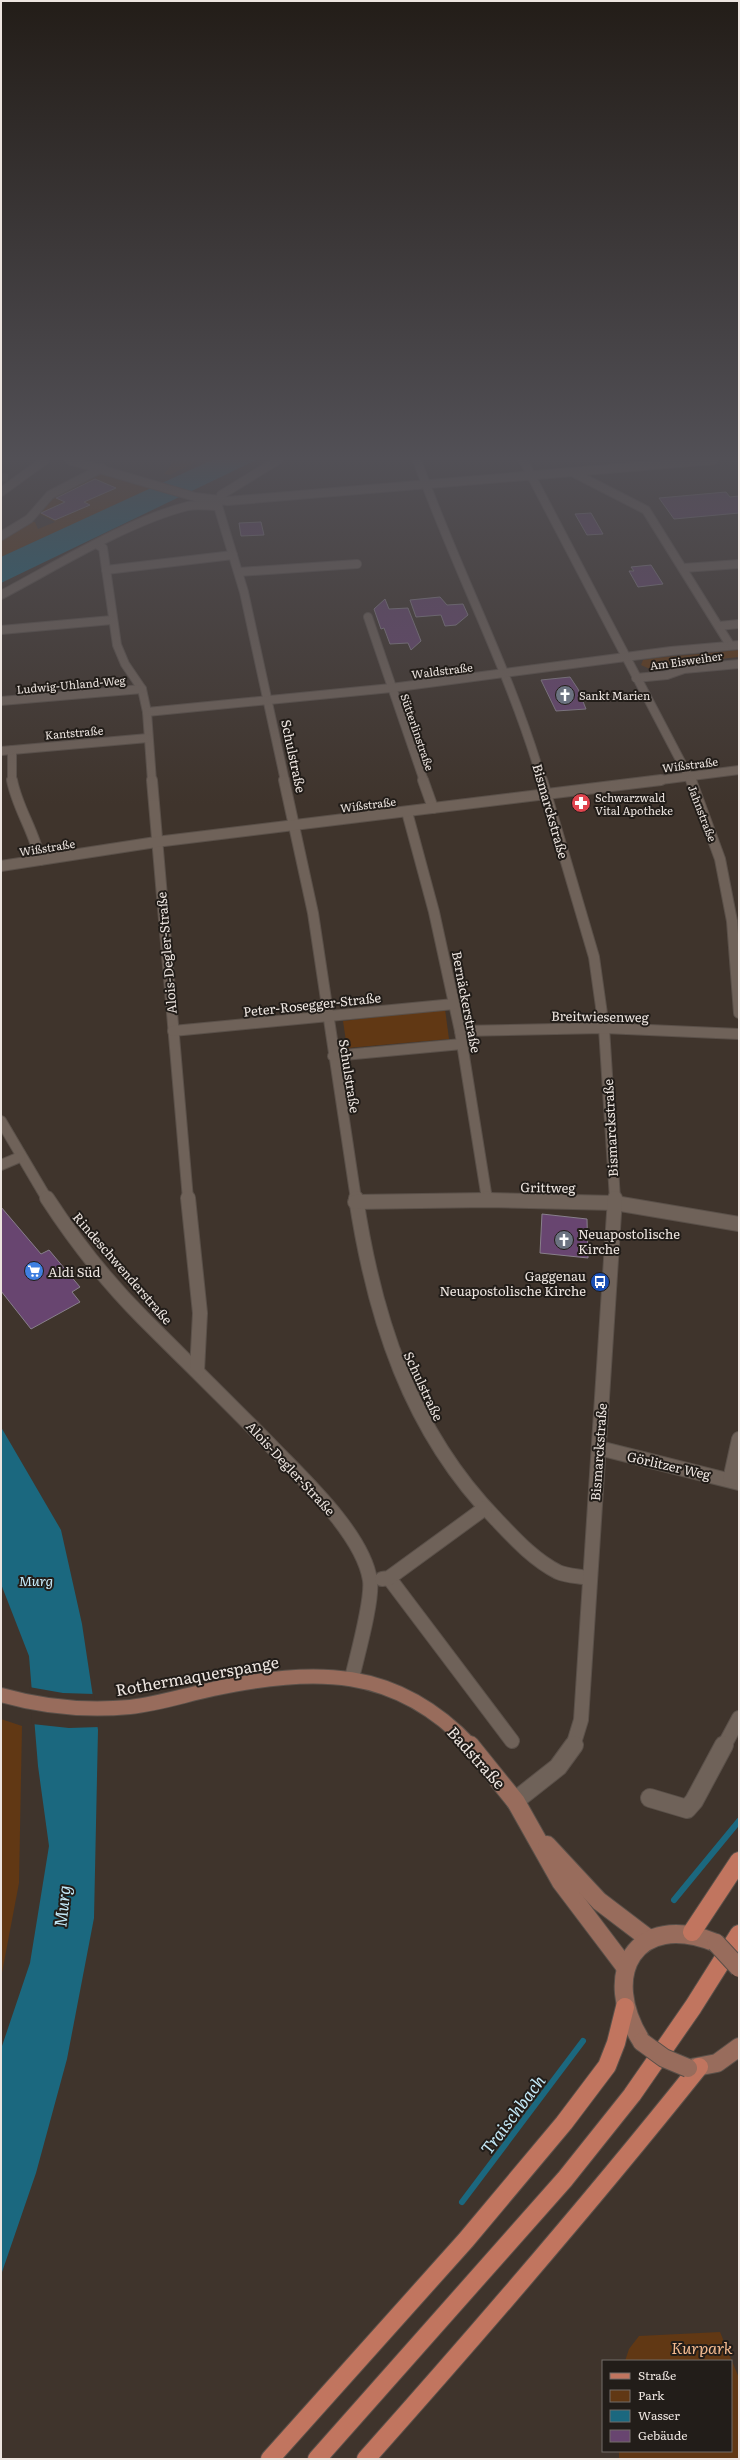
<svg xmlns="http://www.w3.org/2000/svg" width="740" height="2460" font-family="Literata,serif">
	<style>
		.green { fill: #613814 }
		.water { fill: #1b687f }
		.pier { fill: #3f342c }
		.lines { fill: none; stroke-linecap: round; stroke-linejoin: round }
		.stream { stroke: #1b687f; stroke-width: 6 }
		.building { fill: #684570; stroke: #887f8b }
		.street-tunnel { stroke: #594f47; stroke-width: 8; stroke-dasharray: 8 4; stroke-linecap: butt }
		.street-far3-casing { stroke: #5a5049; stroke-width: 10 }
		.street-far2-casing { stroke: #5a5049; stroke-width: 12 }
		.street-far1-casing { stroke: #5a5049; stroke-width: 16 }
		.street-casing { stroke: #5a5049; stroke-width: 20 }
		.secondary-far1-casing { stroke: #5a5049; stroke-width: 16 }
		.secondary-casing { stroke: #5a5049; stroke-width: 20 }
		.primary-casing { stroke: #5a5049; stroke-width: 20 }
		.street-far3 { stroke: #6f6259; stroke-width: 8 }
		.street-far2 { stroke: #6f6259; stroke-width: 10 }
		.street-far1 { stroke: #6f6259; stroke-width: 14 }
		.street { stroke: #6f6259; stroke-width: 18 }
		.secondary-far1 { stroke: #986c5c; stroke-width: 14 }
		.secondary { stroke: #986c5c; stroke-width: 18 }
		.primary { stroke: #c1755f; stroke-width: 18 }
		.secondary-bridge-casing { stroke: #5a5049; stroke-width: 20; stroke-linecap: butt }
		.secondary-bridge { stroke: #986c5c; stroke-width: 18 }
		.labels { text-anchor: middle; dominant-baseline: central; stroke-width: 4; stroke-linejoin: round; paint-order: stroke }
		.far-street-label { font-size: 11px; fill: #ede5e0; stroke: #221d19 }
		.far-poi-label { font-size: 11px; fill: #ede5e0; stroke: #221d19; text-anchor: start }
		.street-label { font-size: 13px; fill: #ede5e0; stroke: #221d19 }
		.poi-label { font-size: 13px; fill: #ede5e0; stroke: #221d19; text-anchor: start }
		.water-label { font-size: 14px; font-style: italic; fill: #c4e9f8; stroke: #221d19 }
		.near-street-label { font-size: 16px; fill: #ede5e0; stroke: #221d19 }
		.near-park-label { font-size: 16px; font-style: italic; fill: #f5bb90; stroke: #221d19 }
		.near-water-label { font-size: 17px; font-style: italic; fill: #c4e9f8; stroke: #221d19 }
	</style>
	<rect width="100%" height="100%" fill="#3f342c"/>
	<!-- green -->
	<g class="green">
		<polygon points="171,460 201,460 170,475 164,474 171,466"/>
		<polygon points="101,472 153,488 1,557 1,541 29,522 35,522 38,529 55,522 38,513 52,498"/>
		<polygon points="739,650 739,657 653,666 654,671 641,665 643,660 656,658"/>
		<polygon points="445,1009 449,1039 347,1048 343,1021"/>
		<polygon points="1,1719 22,1726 19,1883 1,1978"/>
		<polygon points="720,2332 739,2378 739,2459 619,2459 619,2451 731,2451 731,2361 625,2361 629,2349 639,2336"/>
	</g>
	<!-- water -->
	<g class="water">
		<polygon points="212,460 256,460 1,583 1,557"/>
		<polygon points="1,1427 61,1530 82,1624 98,1730 94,1918 67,2059 36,2173 1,2275 1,2049 30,1963 49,1846 38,1766 29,1656 1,1584"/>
	</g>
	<!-- pier -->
	<polygon class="pier" points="29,1687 63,1693 94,1694 99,1727 69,1728 32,1724"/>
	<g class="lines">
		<!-- stream -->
		<g class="stream">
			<polyline points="674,1900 739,1821"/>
			<polyline points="462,2202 583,2041"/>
		</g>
	</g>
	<!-- building -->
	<g class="building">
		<polygon points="95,479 116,488 84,502 90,505 55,520 41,513 65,502 56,498"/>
		<polygon points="726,492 730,497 739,496 739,513 674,519 659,498"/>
		<polygon points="591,513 603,534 587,535 575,514"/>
		<polygon points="261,522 264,535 241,536 239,523"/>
		<polygon points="651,565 663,584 638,587 629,571 634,571 631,567"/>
		<polygon points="440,597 447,605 463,604 468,615 456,625 445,626 441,615 416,617 410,600"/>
		<polygon points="385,599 389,609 408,608 421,641 411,650 408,643 390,644 384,628 381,629 374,609"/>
		<polygon points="570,677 578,689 586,709 556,711 541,680"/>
		<polygon points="1,1207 41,1254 49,1250 80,1287 72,1292 80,1302 31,1329 1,1291"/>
		<polygon points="542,1214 587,1219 588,1258 540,1253"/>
	</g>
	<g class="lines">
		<!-- street-tunnel -->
		<polyline class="street-tunnel" points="1,477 8,478"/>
		<defs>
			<g id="street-far3">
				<polyline points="69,460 195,497 228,501 714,460"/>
				<polyline points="278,460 221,495 218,506 244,592 285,781"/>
				<path d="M417,460C455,568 510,670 542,781"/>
				<polyline points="523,460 691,781"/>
				<polyline points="572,472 646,510 730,645"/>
				<polyline points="1,492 45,460"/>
				<polyline points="1,536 29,519 50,495 102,468"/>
				<polyline points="98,545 103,548 117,645 125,664 142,689 147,712 152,781"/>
				<polyline points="684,568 739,564"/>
				<polyline points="106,570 233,555"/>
				<polyline points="239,572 357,564"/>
				<path d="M1,595C56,566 128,521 188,506C197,504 208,506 218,506"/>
				<polyline points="368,617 424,781"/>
				<polyline points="719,626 739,624"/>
				<polyline points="1,630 112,620"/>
				<polyline points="636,678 667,675 684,669 739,664"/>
				<polyline points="1,701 142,689"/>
				<polyline points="147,712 391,688 671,651 739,645"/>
				<polyline points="12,750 12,781"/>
				<polyline points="1,751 148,738"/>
				<polyline points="653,781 739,770"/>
			</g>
			<g id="street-far2">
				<path d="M12,780C17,808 35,832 40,860"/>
				<polyline points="152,780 188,1199"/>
				<polyline points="284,780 313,913 356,1199"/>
				<polyline points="423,780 433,808"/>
				<polyline points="542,780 594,957 604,1028 615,1199"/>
				<polyline points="691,780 720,859 732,921 739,1013"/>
				<polyline points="407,812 434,912 460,1031 487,1199"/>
				<polyline points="1,866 156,842 661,780"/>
				<polyline points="173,1031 454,1004"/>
				<polyline points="460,1031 604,1028 739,1034"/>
				<polyline points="333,1056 462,1044"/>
				<polyline points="1,1121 47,1199"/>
				<polyline points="1,1165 20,1157"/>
			</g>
			<g id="street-far1">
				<path d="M47,1198C75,1241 107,1282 143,1318C187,1362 231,1405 274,1449C305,1481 363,1535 370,1580C373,1600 357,1656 352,1678"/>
				<polyline points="188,1198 200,1313 197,1371"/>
				<path d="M356,1198C374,1317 410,1431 496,1519C515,1539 534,1560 558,1572C567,1576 579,1576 588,1578"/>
				<polyline points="487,1198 487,1200"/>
				<polyline points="355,1202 487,1200 615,1203 739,1224"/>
				<polyline points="599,1448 739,1483"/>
				<polyline points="730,1480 739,1439"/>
				<polyline points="389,1578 512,1741"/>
				<polyline points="382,1579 389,1578 485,1508"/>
				<polyline points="573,1746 581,1720 615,1198"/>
				<polyline points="724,1746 739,1718"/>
			</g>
			<g id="street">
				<polyline points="650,1798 687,1809 694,1801 724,1745"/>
				<polyline points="515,1801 558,1767 574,1745"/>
			</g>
			<path id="secondary-far1" d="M1,1695C43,1707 86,1711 130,1707C158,1704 185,1695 213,1689C314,1668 395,1665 471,1746"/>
			<g id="secondary">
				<polyline points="470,1745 516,1802 561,1882 626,1968"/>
				<polyline points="547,1845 599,1901 649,1939"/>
				<path d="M642,2042C599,1975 635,1910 716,1943"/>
				<polyline points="691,2068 717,2063 739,2047"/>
			</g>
			<g id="primary">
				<polyline points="692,1932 739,1861"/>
				<polyline points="270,2459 466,2240 564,2123 607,2066 616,2043 625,2007"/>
				<polyline points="317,2459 565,2179 632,2095 693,2007 739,1934"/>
				<path d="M366,2459C480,2331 592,2201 699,2067"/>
			</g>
		</defs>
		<!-- street-far3 casing -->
		<use href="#street-far3" class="street-far3-casing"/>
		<!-- street-far2 casing -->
		<use href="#street-far2" class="street-far2-casing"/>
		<!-- street-far1 casing -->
		<use href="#street-far1" class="street-far1-casing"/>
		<!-- street casing -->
		<use href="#street" class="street-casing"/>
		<!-- secondary-far1 casing -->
		<use href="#secondary-far1" class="secondary-far1-casing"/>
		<!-- secondary casing -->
		<use href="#secondary" class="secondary-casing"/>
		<!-- primary casing -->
		<use href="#primary" class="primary-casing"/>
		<!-- street-far3 -->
		<use href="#street-far3" class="street-far3"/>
		<!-- street-far2 -->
		<use href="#street-far2" class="street-far2"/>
		<!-- street-far1 -->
		<use href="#street-far1" class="street-far1"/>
		<!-- street -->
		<use href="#street" class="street"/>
		<!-- secondary-far1 -->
		<use href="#secondary-far1" class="secondary-far1"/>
		<!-- secondary -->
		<use href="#secondary" class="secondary"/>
		<!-- primary -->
		<use href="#primary" class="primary"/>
		<defs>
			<g id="secondary-bridge">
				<polyline points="716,1943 739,1968"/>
				<polyline points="642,2042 664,2058 688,2068"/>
			</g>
		</defs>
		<!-- secondary-bridge casing -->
		<use href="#secondary-bridge" class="secondary-bridge-casing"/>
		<!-- secondary-bridge -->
		<use href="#secondary-bridge" class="secondary-bridge"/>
	</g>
	<!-- sky -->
	<linearGradient id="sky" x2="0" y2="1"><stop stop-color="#231d18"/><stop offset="0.57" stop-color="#525056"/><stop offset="1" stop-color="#525056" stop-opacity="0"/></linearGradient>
	<rect width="740" height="804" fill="url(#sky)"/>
	<!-- icons -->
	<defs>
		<symbol id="church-disc" viewBox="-11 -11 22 22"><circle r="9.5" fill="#6b7280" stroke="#221d19"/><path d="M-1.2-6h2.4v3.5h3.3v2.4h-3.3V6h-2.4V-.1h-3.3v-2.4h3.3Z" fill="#fff"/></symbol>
		<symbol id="pharmacy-disc" viewBox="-11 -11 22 22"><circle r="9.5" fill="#e0444e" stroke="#221d19"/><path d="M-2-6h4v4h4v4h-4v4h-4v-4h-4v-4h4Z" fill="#fff"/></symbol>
		<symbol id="supermarket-disc" viewBox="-11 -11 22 22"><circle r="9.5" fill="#3f7fe0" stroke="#221d19"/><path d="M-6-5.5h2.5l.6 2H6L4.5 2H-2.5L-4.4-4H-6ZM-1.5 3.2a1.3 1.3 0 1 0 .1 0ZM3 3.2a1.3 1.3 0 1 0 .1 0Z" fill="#fff"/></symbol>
		<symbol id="bus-disc" viewBox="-11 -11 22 22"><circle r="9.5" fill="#1a4fb4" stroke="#221d19"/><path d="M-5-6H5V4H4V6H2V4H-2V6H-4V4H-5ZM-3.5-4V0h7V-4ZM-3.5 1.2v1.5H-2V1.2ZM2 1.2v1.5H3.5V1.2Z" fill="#fff"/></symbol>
	</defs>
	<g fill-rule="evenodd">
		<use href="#church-disc" x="554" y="684" width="22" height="22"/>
		<use href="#pharmacy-disc" x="570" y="792" width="22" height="22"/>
		<use href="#church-disc" x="553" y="1229" width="22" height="22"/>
		<use href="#supermarket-disc" x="23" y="1260" width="22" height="22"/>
		<use href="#bus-disc" x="589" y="1271" width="22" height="22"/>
	</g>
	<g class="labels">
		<!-- far-street labels -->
		<g class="far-street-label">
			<text transform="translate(686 660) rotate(-8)">Am Eisweiher</text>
			<text transform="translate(442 670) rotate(-7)">Waldstraße</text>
			<text transform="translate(71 684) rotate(-5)">Ludwig-Uhland-Weg</text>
			<text transform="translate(74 732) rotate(-5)">Kantstraße</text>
			<text transform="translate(418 732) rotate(71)">Sütterlinstraße</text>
			<text transform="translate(690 764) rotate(-7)">Wißstraße</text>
			<text transform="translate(368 804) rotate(-7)">Wißstraße</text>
			<text transform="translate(703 813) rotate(69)">Jahnstraße</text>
			<text transform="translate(47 847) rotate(-9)">Wißstraße</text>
		</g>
		<!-- far-poi labels -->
		<g class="far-poi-label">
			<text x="579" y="695">Sankt Marien</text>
			<text x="595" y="797">Schwarzwald<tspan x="595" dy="13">Vital Apotheke</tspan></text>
		</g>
		<!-- street labels -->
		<g class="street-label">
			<text transform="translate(294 756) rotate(78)">Schulstraße</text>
			<text transform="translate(551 811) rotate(74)">Bismarckstraße</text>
			<text transform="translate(166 953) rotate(-95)">Alois-Degler-Straße</text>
			<text transform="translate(467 1002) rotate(79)">Bernäckerstraße</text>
			<text transform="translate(312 1004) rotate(-6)">Peter-Rosegger-Straße</text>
			<text transform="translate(600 1016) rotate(1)">Breitwiesenweg</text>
			<text transform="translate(350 1076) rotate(81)">Schulstraße</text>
			<text transform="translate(610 1128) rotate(-93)">Bismarckstraße</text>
			<text transform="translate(548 1187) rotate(1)">Grittweg</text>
			<text transform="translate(123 1268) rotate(49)">Rindeschwenderstraße</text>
			<text transform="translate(424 1386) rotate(65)">Schulstraße</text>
			<text transform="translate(598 1452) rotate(-86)">Bismarckstraße</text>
			<text transform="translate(669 1465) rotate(13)">Görlitzer Weg</text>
			<text transform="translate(291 1468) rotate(47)">Alois-Degler-Straße</text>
		</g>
		<!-- poi labels -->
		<g class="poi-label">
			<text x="578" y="1233">Neuapostolische<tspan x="578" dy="15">Kirche</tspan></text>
			<text x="48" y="1271">Aldi Süd</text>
			<text x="586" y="1275" text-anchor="end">Gaggenau<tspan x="586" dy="15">Neuapostolische Kirche</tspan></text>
		</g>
		<!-- water labels -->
		<g class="water-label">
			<text x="36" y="1580">Murg</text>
		</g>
		<!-- near-street labels -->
		<g class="near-street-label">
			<text transform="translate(197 1675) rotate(-10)">Rothermaquerspange</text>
			<text transform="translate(477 1757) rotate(48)">Badstraße</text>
		</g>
		<!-- near-park labels -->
		<g class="near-park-label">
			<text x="702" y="2347">Kurpark</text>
		</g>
		<!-- near-water labels -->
		<g class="near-water-label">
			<text transform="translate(61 1906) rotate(-84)">Murg</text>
			<text transform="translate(512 2114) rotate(-53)">Traischbach</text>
		</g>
	</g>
	<!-- border -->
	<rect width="740" height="2460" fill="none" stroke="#ede5e0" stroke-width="4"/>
	<!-- legend -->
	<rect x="602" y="2360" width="130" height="92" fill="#221d19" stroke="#736d69"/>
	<rect x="610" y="2373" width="20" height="6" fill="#c1755f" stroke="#736d69"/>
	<text x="638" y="2380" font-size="12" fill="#ede5e0">Straße</text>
	<rect x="610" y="2390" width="20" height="12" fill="#613814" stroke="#736d69"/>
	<text x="638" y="2400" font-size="12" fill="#ede5e0">Park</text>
	<rect x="610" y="2410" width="20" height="12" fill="#1b687f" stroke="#736d69"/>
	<text x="638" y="2420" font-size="12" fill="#ede5e0">Wasser</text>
	<rect x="610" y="2430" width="20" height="12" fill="#684570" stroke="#736d69"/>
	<text x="638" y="2440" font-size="12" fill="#ede5e0">Gebäude</text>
</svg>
